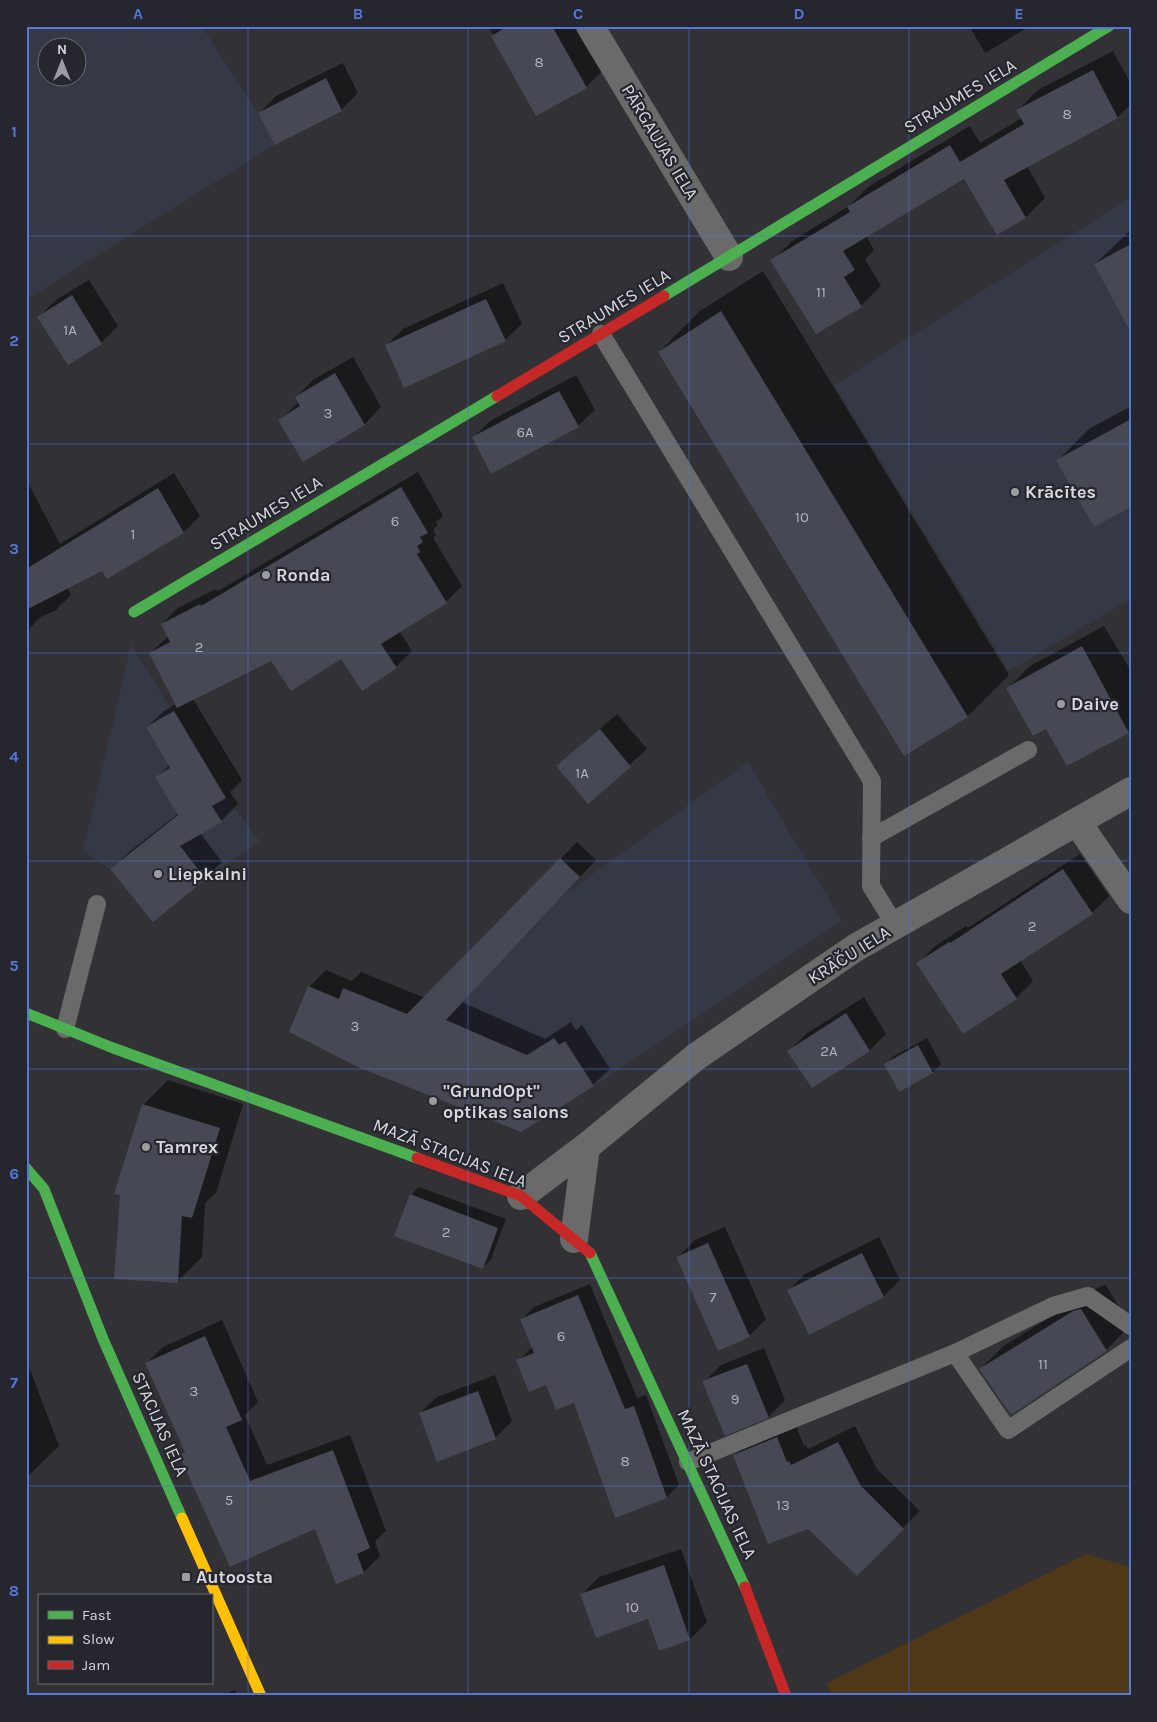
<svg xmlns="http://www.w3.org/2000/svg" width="1157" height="1722" font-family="Karla,sans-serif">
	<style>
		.built { fill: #353845; fill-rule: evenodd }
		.green { fill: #4e3818 }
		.shadow { fill: #0007 }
		.building { fill: #464854 }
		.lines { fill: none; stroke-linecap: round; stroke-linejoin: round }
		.lane { stroke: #6b6a6a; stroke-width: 18 }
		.street { stroke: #6b6a6a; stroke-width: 28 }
		.fast { stroke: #4caf50; stroke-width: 11 }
		.slow { stroke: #ffc107; stroke-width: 11 }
		.jam { stroke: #c62828; stroke-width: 11 }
		.grid { fill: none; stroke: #5477d9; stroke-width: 1; stroke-opacity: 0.55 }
		.poi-dot { fill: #9c9da2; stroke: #25262e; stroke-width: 2 }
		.labels { text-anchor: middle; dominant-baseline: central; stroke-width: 4.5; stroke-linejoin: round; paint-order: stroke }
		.number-label { font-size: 15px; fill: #b2b3ba }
		.street-label { font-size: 18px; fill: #d6d7dc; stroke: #25262e }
		.poi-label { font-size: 18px; font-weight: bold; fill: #d6d7dc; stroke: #25262e; text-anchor: start }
		.neatline { fill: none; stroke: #5477d9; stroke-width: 2 }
		.grid-label { font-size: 16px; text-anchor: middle; font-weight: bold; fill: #5477d9 }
	</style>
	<rect width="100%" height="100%" fill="#313136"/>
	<!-- built -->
	<g class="built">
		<path d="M26,26H202L258,113L275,145L26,300ZM48,48H78V78H48Z"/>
		<polygon points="1131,197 1131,599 1009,671 834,385"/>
		<polygon points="131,644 226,798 260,841 206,879 164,826 110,869 83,851"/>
		<polygon points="748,762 842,921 594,1086 565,1041 540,1057 491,1058 498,1042 478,1033 470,1049 438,1035 458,1007 562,896"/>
	</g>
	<!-- green -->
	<polygon class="green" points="1086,1554 1131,1567 1131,1696 831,1696 827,1683"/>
	<!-- shadow -->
	<g class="shadow">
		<polygon points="488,26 586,26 608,65 586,87 537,115"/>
		<polygon points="969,26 1030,26 985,53"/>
		<polygon points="1113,51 1131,84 1131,104 1118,117 1027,166 1045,198 1026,217 964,177 866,236 874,250 865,259 881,286 861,306 772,261 792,241 849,206 868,187 970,126 980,143 1022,118 1018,110 1038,90"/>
		<polygon points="343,63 358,93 341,110 260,113 276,96"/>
		<polygon points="1131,230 1131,331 1095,264"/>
		<polygon points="763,271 1009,675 968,716 904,754 659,352 700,311"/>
		<polygon points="89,280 118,326 101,343 39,317 56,300"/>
		<polygon points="503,283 522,324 505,340 386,346 403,329"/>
		<polygon points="353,357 381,407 365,424 303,461 280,420 299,402 296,397 313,380"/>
		<polygon points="576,375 595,410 578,426 473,438 490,421"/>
		<polygon points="1131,406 1131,506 1058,460 1089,429"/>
		<polygon points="418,472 443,516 436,522 438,525 433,530 436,535 433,538 462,586 446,602 399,631 412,651 396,667 341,657 271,659 193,699 242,780 230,792 238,804 221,821 200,833 222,862 206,878 153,920 112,869 129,852 179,813 157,777 169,765 147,727 164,711 176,704 150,653 169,636 162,624 178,608 216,589 218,591"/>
		<polygon points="174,473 200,516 184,532 107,578 103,569 67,587 71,595 55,611 41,617 26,632 26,479 60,544"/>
		<polygon points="1104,626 1131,671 1131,730 1068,764 1047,727 1008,688 1030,666"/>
		<polygon points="617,714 647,749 588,802 558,766"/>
		<polygon points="577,842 596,860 462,1002 545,1039 571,1022 576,1030 582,1025 610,1069 593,1085 521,1131 309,987 326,970 352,981 361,972 425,998"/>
		<polygon points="1080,854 1109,896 1092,913 1020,960 1033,981 1016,998 964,1033 918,963 935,946 966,926 968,928"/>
		<polygon points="864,997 886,1034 870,1050 812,1087 789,1051 806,1034"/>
		<polygon points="927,1038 941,1064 933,1072 900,1090 886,1064 894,1056"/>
		<polygon points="168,1080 243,1104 216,1193 205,1203 202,1257 177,1282 143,1105"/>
		<polygon points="419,1187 506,1219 491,1259 483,1268 411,1195"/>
		<polygon points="725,1227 766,1319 749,1336 678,1257 695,1240"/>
		<polygon points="879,1237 900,1280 884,1296 789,1290 805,1274"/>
		<polygon points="590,1284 637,1398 646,1395 679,1485 667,1497 616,1516 575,1401 547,1384 518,1361 533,1347 522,1319 534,1307"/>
		<polygon points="1106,1285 1130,1326 1106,1350 980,1369 1005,1345 1099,1287"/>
		<polygon points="222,1320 258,1402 245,1415 267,1465 350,1435 386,1531 375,1541 380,1556 364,1572 316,1528 181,1455 186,1450 147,1363 163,1347"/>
		<polygon points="764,1348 785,1400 768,1417 704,1382 721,1365"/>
		<polygon points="26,1359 59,1446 26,1478"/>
		<polygon points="495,1375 512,1421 495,1438 420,1413 437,1397"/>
		<polygon points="794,1421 804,1446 806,1445 808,1449 855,1426 877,1469 920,1511 857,1574 734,1456 751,1439"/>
		<polygon points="681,1549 707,1622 690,1639 660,1649 649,1618 582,1594 599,1577"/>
		<polygon points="235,1690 237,1696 222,1696"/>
	</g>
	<!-- building -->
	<g class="building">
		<polygon points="508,26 552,26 587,88 536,116 491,36"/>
		<polygon points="1093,70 1118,118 1004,180 1026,218 997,235 964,179 843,251 855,270 844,277 862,307 816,334 770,260 850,212 847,207 950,145 960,162 1024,124 1016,110"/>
		<polygon points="326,78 342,111 275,145 258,113"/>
		<polygon points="1131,244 1131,333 1094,264"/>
		<polygon points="72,295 102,344 68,365 37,317"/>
		<polygon points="486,299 506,341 404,388 385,345"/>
		<polygon points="721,311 968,717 904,756 658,352"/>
		<polygon points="335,373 365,425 303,462 278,420 300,406 295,397"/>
		<polygon points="559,391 579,427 491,474 472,437"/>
		<polygon points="1131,419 1131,507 1094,527 1056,460"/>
		<polygon points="401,487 428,533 420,537 423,542 417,546 420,552 417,554 447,603 381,644 397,668 362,691 341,659 291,691 271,661 177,708 149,653 170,642 161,624 200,604 201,606"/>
		<polygon points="158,488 184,533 107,579 102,571 26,610 26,569"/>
		<polygon points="1082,646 1129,733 1067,766 1046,729 1033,736 1006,688"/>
		<polygon points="174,711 226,798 212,806 222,822 180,846 206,879 153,922 110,869 178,815 155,777 170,768 146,727"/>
		<polygon points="600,729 631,767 588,804 556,766"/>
		<polygon points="560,858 580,877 446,1020 527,1055 554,1038 559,1045 565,1041 594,1086 521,1132 358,1067 289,1032 308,986 339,999 343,988 407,1014"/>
		<polygon points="1063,869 1093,914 1001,974 1017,999 963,1034 916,963 949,942 950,943"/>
		<polygon points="846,1013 870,1051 812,1088 787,1051"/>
		<polygon points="918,1045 933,1073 899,1092 884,1064"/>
		<polygon points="142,1104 220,1128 192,1218 182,1216 178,1283 114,1279 120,1195 114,1194"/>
		<polygon points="410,1194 498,1228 483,1269 394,1236"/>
		<polygon points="708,1243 750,1337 718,1351 676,1257"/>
		<polygon points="862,1253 884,1297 809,1335 787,1290"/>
		<polygon points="578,1295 625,1409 634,1406 667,1498 615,1518 574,1403 556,1410 546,1385 529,1392 516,1360 534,1353 520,1319"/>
		<polygon points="1081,1309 1107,1351 1011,1415 979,1369 1073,1311"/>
		<polygon points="205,1336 242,1420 226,1427 250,1481 333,1450 370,1548 357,1554 364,1573 336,1584 315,1529 230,1567 179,1455 185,1452 145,1363"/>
		<polygon points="747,1364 769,1418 725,1436 702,1381"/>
		<polygon points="478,1391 496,1439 437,1462 419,1413"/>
		<polygon points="777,1437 787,1462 789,1461 791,1465 838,1442 861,1486 904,1529 857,1576 808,1529 768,1544 733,1455"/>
		<polygon points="664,1565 690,1640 659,1651 648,1619 596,1638 580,1594"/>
	</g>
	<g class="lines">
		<!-- lane -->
		<g class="lane">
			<polyline points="601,334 872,781 871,886 895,925"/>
			<polyline points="871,838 1028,750"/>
			<polyline points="65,1029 97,904"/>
			<polyline points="955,1353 1008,1430 1131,1348"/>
			<polyline points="688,1462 955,1353 1053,1306 1088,1296 1131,1326"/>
		</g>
		<!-- street -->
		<g class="street">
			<polyline points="590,26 729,257"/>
			<polyline points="1077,822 1131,900"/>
			<polyline points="521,1196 586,1147 697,1056 855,948 1131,791"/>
			<polyline points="574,1239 586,1147"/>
		</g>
		<!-- fast -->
		<g class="fast">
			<polyline points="664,296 1109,26"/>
			<polyline points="134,612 497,396"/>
			<polyline points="26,1013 113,1048 417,1158"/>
			<polyline points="26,1168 44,1189 103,1339 182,1518"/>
			<polyline points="590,1253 745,1587"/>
		</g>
		<!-- slow -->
		<polyline class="slow" points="182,1518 261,1696"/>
		<!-- jam -->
		<g class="jam">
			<polyline points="497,396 664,296"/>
			<polyline points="417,1158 521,1196 590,1253"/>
			<polyline points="745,1587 786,1696"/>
		</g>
	</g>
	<!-- grid -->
	<path class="grid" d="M248,26V1696M468,26V1696M689,26V1696M909,26V1696M26,236H1131M26,444H1131M26,653H1131M26,861H1131M26,1069H1131M26,1278H1131M26,1486H1131"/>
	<!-- markers -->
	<g class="poi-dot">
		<circle cx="1015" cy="492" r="5"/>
		<circle cx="266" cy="575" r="5"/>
		<circle cx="1061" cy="704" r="5"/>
		<circle cx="158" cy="874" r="5"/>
		<circle cx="433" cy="1101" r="5"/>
		<circle cx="146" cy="1147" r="5"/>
		<rect x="181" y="1572" width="10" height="10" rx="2.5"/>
	</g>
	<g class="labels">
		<!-- number labels -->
		<g class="number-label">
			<text x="539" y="62">8</text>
			<text x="1067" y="114">8</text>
			<text x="821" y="292">11</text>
			<text x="70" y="330">1A</text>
			<text x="328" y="413">3</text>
			<text x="525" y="432">6A</text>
			<text x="802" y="517">10</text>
			<text x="395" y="521">6</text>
			<text x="133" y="534">1</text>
			<text x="199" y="647">2</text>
			<text x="582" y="773">1A</text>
			<text x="1032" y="926">2</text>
			<text x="355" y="1026">3</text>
			<text x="829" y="1051">2A</text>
			<text x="446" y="1232">2</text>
			<text x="713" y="1297">7</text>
			<text x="561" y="1336">6</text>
			<text x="1043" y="1364">11</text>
			<text x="194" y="1391">3</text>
			<text x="735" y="1399">9</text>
			<text x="625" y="1461">8</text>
			<text x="229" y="1500">5</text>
			<text x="783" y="1505">13</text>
			<text x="632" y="1607">10</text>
		</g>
		<!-- street labels -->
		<g class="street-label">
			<text transform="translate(960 96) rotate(-31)">STRAUMES IELA</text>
			<text transform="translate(660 142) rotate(59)">PĀRGAUJAS IELA</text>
			<text transform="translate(614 306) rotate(-31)">STRAUMES IELA</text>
			<text transform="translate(266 513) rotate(-31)">STRAUMES IELA</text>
			<text transform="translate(849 955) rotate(-32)">KRĀČU IELA</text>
			<text transform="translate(450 1153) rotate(21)">MAZĀ STACIJAS IELA</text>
			<text transform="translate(160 1424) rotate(66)">STACIJAS IELA</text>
			<text transform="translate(717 1484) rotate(65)">MAZĀ STACIJAS IELA</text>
		</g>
		<!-- poi labels -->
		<g class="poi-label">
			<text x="1025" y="492">Krācītes</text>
			<text x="276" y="575">Ronda</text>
			<text x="1071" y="704">Daive</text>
			<text x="168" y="874">Liepkalni</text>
			<text x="443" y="1091">"GrundOpt"<tspan x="443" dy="21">optikas salons</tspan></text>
			<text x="156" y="1147">Tamrex</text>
			<text x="196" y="1577">Autoosta</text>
		</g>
	</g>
	<!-- border -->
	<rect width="1157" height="1722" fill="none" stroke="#25262e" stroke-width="55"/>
	<!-- legend -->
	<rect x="38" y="1594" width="175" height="90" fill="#25262e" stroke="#6c6d74"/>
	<rect x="48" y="1611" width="25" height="8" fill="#4caf50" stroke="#6c6d74"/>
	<text x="82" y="1620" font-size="15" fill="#d6d7dc">Fast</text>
	<rect x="48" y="1636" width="25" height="8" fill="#ffc107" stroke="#6c6d74"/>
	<text x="82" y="1644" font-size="15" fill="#d6d7dc">Slow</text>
	<rect x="48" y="1661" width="25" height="8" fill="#c62828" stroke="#6c6d74"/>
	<text x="82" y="1670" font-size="15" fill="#d6d7dc">Jam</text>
	<!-- north arrow -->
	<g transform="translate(62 62)"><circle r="24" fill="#25262e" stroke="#6c6d74"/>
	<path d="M0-4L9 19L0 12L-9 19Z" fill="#9c9da2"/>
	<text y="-8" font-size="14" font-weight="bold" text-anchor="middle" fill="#d6d7dc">N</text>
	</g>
	<rect x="28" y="28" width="1102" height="1666" class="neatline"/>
	<g class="grid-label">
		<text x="138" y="19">A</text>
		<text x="358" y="19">B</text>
		<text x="578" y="19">C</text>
		<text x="799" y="19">D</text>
		<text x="1019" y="19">E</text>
		<text x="14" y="137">1</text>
		<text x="14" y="346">2</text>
		<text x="14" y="554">3</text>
		<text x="14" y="762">4</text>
		<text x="14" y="971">5</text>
		<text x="14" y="1179">6</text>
		<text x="14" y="1388">7</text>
		<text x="14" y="1596">8</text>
	</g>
</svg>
